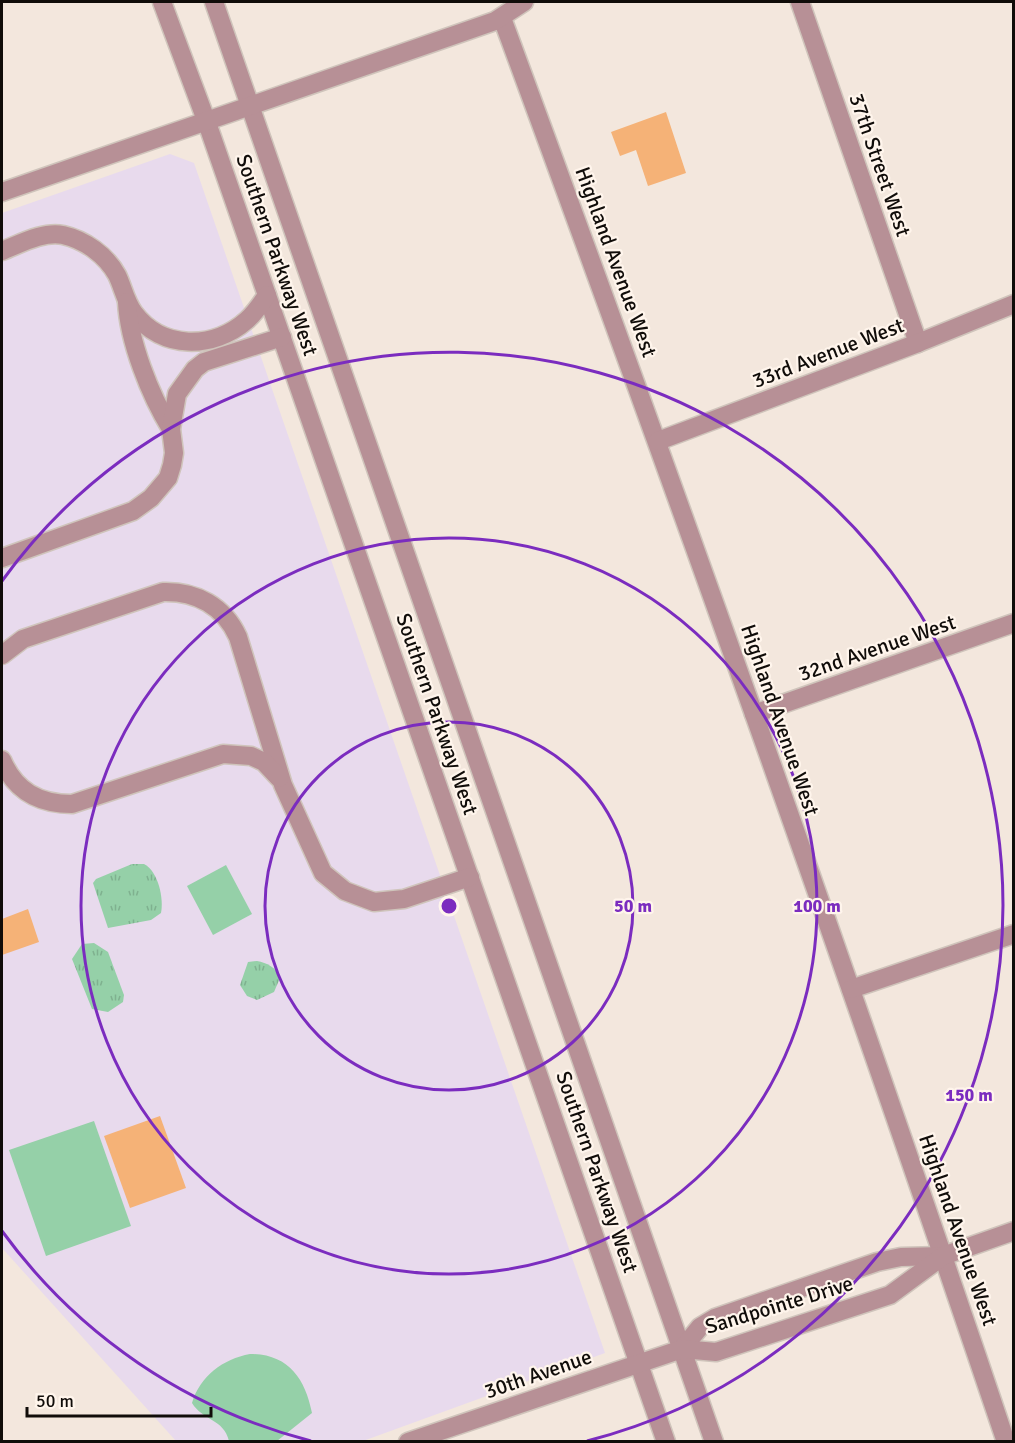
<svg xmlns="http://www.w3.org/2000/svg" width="1015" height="1443" font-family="Signika,sans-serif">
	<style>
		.education { fill: #e8daed }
		.grass { fill: url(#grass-tufts) }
		.pitch { fill: #95d0a8 }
		.building { fill: #f5b277 }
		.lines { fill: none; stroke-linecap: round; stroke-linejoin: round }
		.minor-casing { stroke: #cfc4bb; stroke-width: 21 }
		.minor { stroke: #b79096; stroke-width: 18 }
		.ring { fill: none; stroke: #7b2cbf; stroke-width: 3 }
		.labels { text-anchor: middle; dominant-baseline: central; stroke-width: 4.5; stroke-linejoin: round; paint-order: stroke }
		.street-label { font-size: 21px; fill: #100c09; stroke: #fff5ec }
		.centre { fill: #7b2cbf; stroke: #fff5ec; stroke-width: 3 }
		.ring-label { font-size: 18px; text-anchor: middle; font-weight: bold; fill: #7b2cbf; stroke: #fff5ec; stroke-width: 4.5; stroke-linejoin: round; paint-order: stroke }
	</style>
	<defs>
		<pattern id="grass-tufts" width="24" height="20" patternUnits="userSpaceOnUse" patternTransform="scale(1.5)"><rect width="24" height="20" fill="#95d0a8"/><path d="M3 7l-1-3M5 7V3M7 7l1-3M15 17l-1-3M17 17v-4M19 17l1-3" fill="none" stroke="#7fb18f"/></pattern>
	</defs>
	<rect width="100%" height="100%" fill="#f3e7dd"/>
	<!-- education -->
	<polygon class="education" points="170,154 194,163 605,1353 363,1441 176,1441 2,1248 2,213"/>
	<!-- grass -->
	<g class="grass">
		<path d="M132,864H144C158,871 164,898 161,913L151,920L108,928L93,883L96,879Z"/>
		<polygon points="94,943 108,952 124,995 123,1002 108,1012 92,1009 72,959 82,944"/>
		<path d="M257,961C267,963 276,967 280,978L274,992L257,1000L247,996L240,985L248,962Z"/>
	</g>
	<!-- pitch -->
	<g class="pitch">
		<polygon points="226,865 252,914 213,935 187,886"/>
		<polygon points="94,1121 131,1226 46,1256 9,1150"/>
		<path d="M250,1354C288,1354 305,1378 312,1413L277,1441H229C224,1419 202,1420 192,1403C200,1376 223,1359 250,1354Z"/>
	</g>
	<!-- building -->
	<g class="building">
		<polygon points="666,112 686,173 648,186 636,150 620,156 611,132"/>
		<polygon points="28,909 39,942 2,955 2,919"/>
		<polygon points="160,1116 186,1188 130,1208 104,1136"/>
	</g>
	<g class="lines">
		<defs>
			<g id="minor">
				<polyline points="162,2 206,120 666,1442"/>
				<polyline points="214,2 714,1442"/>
				<polyline points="800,2 918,343"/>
				<path d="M502,18C676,490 845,964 1006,1442"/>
				<polyline points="2,192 495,21 524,2"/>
				<path d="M2,251C20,244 43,231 63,235C85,240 106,255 117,275C123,287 125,301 134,313C162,350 213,350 247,320C255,313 261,304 267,295"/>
				<path d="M127,302C129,342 150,395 171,429"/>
				<polyline points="658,441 918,343 1014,304"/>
				<polyline points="2,558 133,511 151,498 168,478 172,465 174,453 171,429 177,394 195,369 204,362 282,337"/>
				<path d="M2,655L23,639L163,592C196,591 224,606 238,637L283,785L323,873L345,891L374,902L404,899L470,877"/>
				<polyline points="754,714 1014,623"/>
				<path d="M2,760C15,791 39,804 72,804L223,754L251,756L264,762L279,778"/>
				<polyline points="851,989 1014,934"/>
				<polyline points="682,1349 700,1327 715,1318 877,1262 901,1257 943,1256"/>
				<polyline points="408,1442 682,1349 716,1352 890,1295 943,1256 1014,1231"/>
			</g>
		</defs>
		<!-- minor casing -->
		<use href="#minor" class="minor-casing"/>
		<!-- minor -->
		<use href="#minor" class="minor"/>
	</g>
	<!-- distance rings -->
	<g class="ring">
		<circle cx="449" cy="906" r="184"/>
		<circle cx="449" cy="906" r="368"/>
		<path d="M311 1441A553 553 0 0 1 2 1231M2 581A553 553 0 1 1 587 1441"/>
	</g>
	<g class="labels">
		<!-- street labels -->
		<g class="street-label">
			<text transform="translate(880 165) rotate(71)">37th Street West</text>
			<text transform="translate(277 255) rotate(71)">Southern Parkway West</text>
			<text transform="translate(616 262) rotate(70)">Highland Avenue West</text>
			<text transform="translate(828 353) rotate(-21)">33rd Avenue West</text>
			<text transform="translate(877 648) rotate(-19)">32nd Avenue West</text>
			<text transform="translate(437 714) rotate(71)">Southern Parkway West</text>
			<text transform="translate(780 720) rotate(71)">Highland Avenue West</text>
			<text transform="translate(597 1172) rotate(71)">Southern Parkway West</text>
			<text transform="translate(958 1230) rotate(71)">Highland Avenue West</text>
			<text transform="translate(779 1305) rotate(-17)">Sandpointe Drive</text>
			<text transform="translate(538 1374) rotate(-19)">30th Avenue</text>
		</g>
	</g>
	<circle cx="449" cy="906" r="9" class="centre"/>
	<g class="ring-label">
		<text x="633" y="912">50 m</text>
		<text x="817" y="912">100 m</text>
		<text x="969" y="1101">150 m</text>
	</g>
	<!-- border -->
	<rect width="1015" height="1443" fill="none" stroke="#100c09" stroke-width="6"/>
	<!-- scale -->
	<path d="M27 1407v9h184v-9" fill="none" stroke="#100c09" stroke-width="3"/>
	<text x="36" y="1407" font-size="18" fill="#100c09" stroke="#fff5ec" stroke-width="4.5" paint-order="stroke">50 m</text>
</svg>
